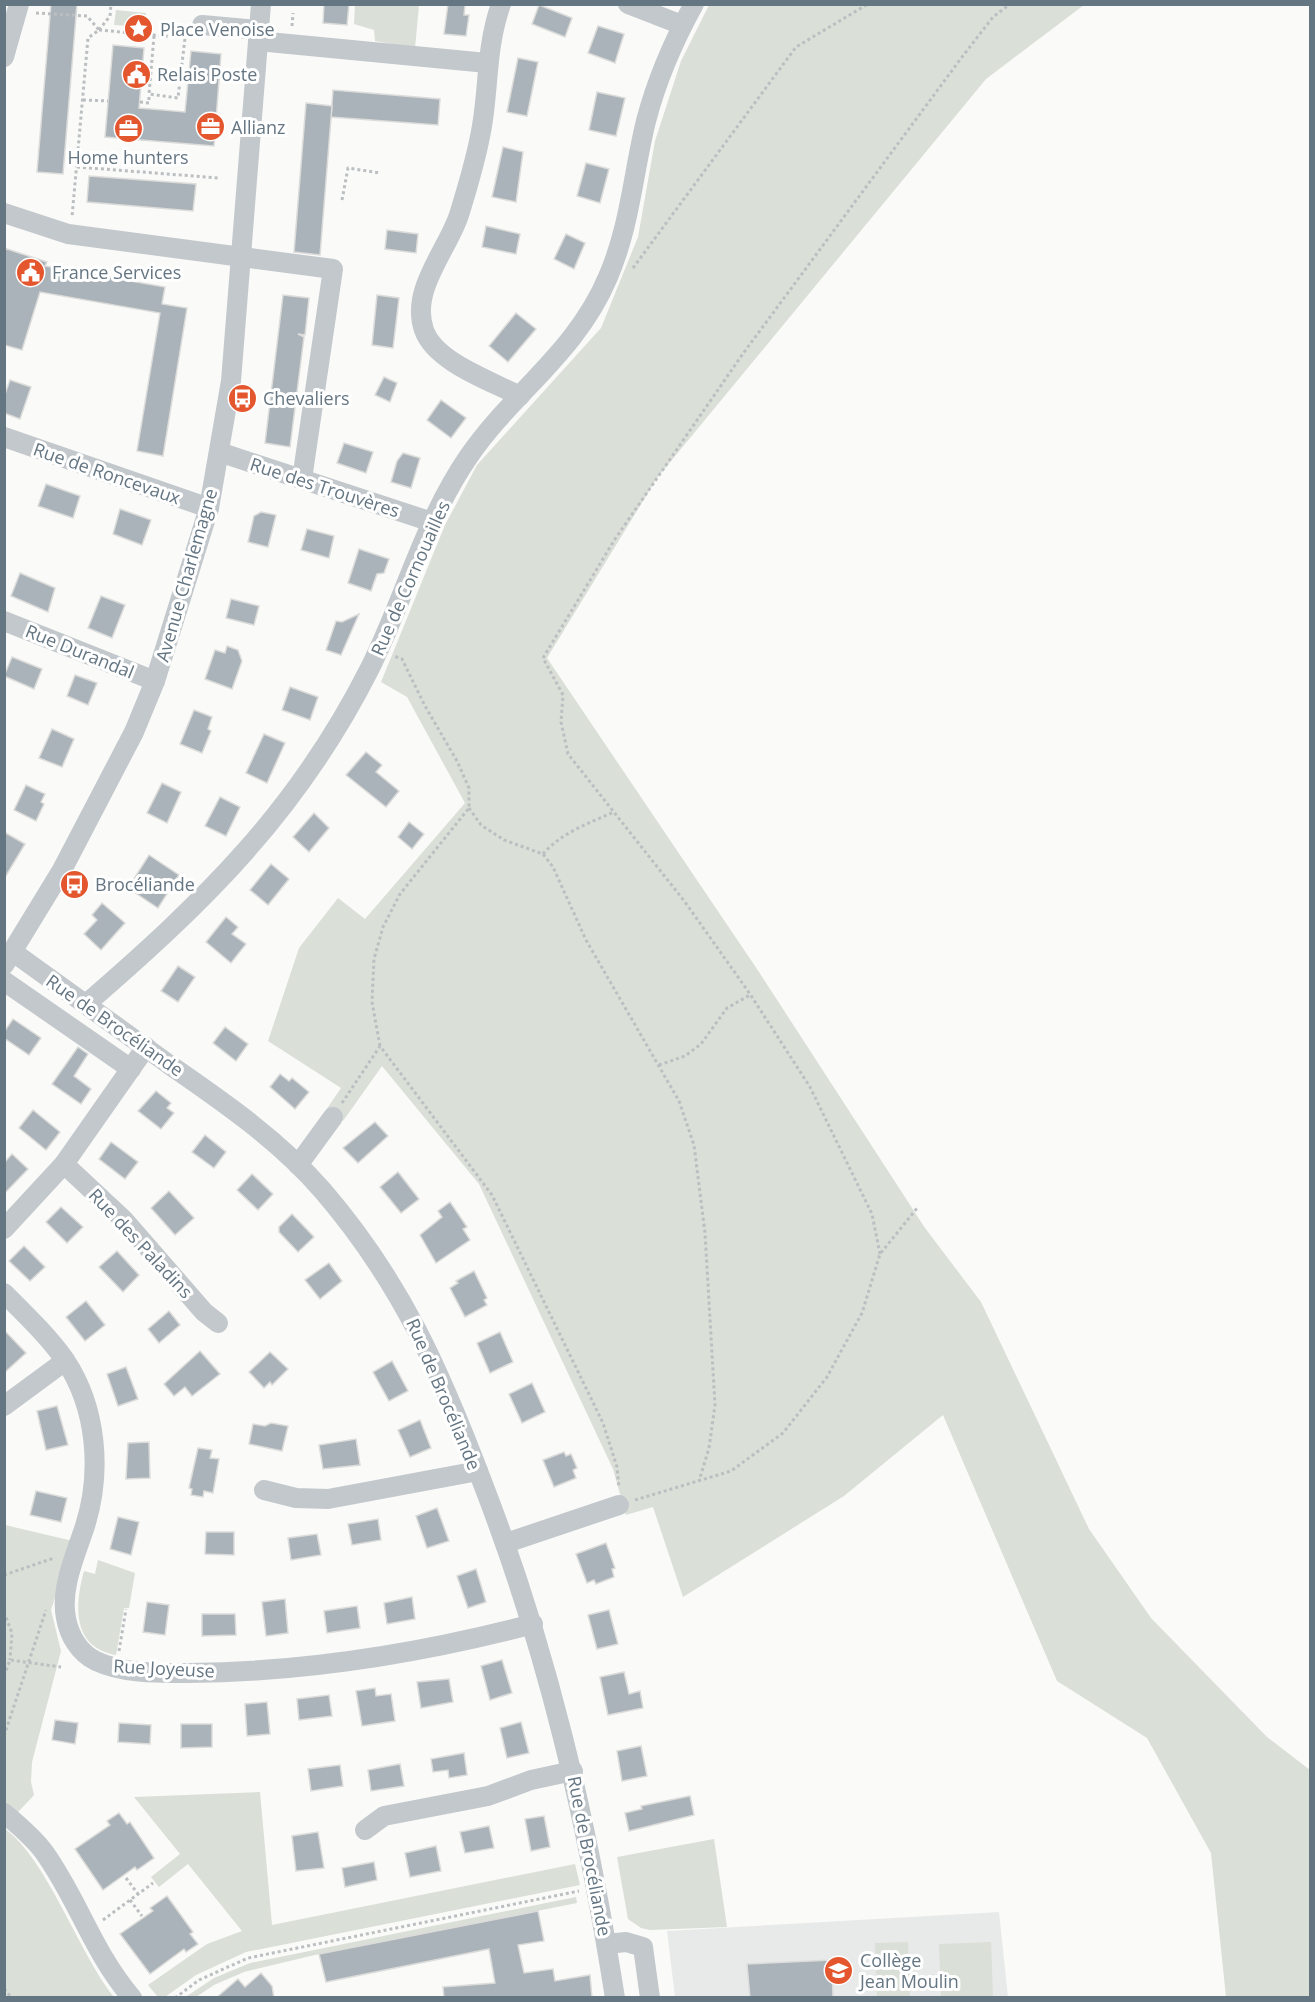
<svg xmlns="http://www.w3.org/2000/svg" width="1315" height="2002" font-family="'Open Sans',sans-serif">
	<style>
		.built { fill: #e8e9e9 }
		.green { fill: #dadfd7 }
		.building { fill: #aab3b9; stroke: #dcdcda; stroke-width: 1.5 }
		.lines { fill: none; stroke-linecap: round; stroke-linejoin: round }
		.path { stroke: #bbbfc2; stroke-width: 3; stroke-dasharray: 3 3; stroke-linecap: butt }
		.minor { stroke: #c3c8cc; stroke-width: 20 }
		.labels { text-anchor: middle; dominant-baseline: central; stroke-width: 6; stroke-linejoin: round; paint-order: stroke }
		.poi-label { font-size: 18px; fill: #657683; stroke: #fff; text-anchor: start }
		.street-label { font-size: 18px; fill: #657683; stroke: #fff }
	</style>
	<rect width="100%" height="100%" fill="#fafaf8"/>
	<!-- built -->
	<polygon class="built" points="999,1912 1008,1997 675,1997 667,1931"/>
	<!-- green -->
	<g class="green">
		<polygon points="355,5 419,5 415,48 375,41 374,30 354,24"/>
		<polygon points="709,5 1084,5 986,79 657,478 547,658 759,972 925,1228 981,1302 1089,1529 1151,1618 1267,1737 1310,1770 1310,1997 1226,1997 1211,1853 1147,1738 1057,1681 943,1415 844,1496 683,1597 653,1507 626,1515 613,1469 479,1184 382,1066 343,1121 326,1110 341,1088 268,1041 299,948 338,898 365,919 465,803 407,697 381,682 445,525 477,465 601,328 638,237 655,141 681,61"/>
		<polygon points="116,10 146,13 145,27 114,25"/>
		<polygon points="5,1525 73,1541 51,1610 61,1651 32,1762 31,1782 34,1795 5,1826"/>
		<path d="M98,1560L135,1573L129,1608H124L116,1655C71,1647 75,1604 84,1571L95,1574Z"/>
		<polygon points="260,1792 272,1925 575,1864 580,1885 246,1952 196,1975 165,1997 158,1997 148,1985 207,1944 242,1931 188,1864 159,1887 151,1877 180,1854 134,1797"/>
		<path d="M4,1828C48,1860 78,1952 114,1997H5Z"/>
		<polygon points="714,1839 727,1927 650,1930 641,1928 628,1919 617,1857"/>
		<polygon points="576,1897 577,1903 319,1954 244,1972 214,1985 196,1997 184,1998 214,1978 250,1963"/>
		<polygon points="908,1942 910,1997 877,1997 875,1943"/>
		<polygon points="991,1942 993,1997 941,1997 939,1944"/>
	</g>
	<!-- building -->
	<g class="building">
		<polygon points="51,4 77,4 63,174 37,172"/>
		<polygon points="324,4 349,4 347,25 323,23"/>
		<polygon points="448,4 465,5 464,15 469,15 466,36 444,34"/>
		<polygon points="539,5 572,18 565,37 532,24"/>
		<polygon points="598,26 624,34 615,63 588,53"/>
		<polygon points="113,45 144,48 139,108 163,110 185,112 191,51 221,54 214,146 105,137"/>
		<polygon points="518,58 538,62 527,116 507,112"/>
		<polygon points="333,90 440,99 438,125 331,117"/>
		<polygon points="597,92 625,98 616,136 589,130"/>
		<polygon points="306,103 332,106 320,255 294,252"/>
		<polygon points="503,147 523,152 516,202 492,197"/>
		<polygon points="586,163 609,169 600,203 577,196"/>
		<polygon points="89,176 196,184 193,211 87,202"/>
		<polygon points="486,226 520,234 516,254 482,247"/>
		<polygon points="387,230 418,234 416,253 385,249"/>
		<polygon points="566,234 585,243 574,269 554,259"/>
		<polygon points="4,248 47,262 45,266 165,287 162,304 187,308 163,456 137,451 160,313 40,292 22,350 4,345"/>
		<polygon points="283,295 309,298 305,335 298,334 304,337 290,447 265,443"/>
		<polygon points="377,295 399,298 393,348 372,345"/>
		<polygon points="516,313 536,329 508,362 489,346"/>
		<polygon points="384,377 397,383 390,402 375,395"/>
		<polygon points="10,380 31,387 20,419 4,413 4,397"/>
		<polygon points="441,400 466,418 451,438 427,420"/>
		<polygon points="344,443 373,452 366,473 337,463"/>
		<polygon points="403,453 420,458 411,488 391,482 397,461"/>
		<polygon points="46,484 80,496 73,518 38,506"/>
		<polygon points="120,509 151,520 142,545 113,534"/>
		<polygon points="261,512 276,515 268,547 248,542 254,516"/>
		<polygon points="307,529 334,536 329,558 301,550"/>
		<polygon points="359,549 389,559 384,573 377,574 371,591 348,583"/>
		<polygon points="20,573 55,588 48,612 11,596"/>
		<polygon points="101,596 125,605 112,638 88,628"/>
		<polygon points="231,599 259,606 254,625 226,618"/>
		<polygon points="359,614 341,655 326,650 336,621 342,622"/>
		<polygon points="227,646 238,650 242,661 232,689 205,679 215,650 225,653"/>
		<polygon points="12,657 42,669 34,689 4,676"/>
		<polygon points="75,675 97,683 88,705 67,696"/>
		<polygon points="290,687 318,697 310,720 282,710"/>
		<polygon points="194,710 212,717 208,729 211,731 202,753 180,744"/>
		<polygon points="52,729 74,739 62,767 39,758"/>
		<polygon points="264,734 285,743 267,783 246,773"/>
		<polygon points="366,752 382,765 376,772 399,791 386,807 346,775"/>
		<polygon points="162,783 181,792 167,823 147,813"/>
		<polygon points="26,785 45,794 41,802 44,804 36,821 14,810"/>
		<polygon points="220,797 240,807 226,836 205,826"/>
		<polygon points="314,813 329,828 309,852 293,837"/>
		<polygon points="409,822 424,834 412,849 398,837"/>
		<polygon points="4,832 25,844 4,879"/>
		<polygon points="149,855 179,875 158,908 128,888"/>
		<polygon points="271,864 289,879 268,905 250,890"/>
		<polygon points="102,903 125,923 101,950 84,934 97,920 92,915"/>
		<polygon points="226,917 238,927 232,934 246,944 231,963 206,942"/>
		<polygon points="178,966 195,977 178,1002 161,991"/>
		<polygon points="13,1019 41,1038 29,1055 4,1038 4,1032"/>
		<polygon points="225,1027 248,1044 236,1061 213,1043"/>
		<polygon points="78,1047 88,1054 74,1076 91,1089 81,1104 52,1084"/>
		<polygon points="280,1074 289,1081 292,1078 309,1092 295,1109 270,1087"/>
		<polygon points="156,1091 171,1103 167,1108 174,1113 161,1129 138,1111"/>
		<polygon points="33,1110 60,1132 46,1150 19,1128"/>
		<polygon points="375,1122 388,1136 358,1163 343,1148"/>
		<polygon points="205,1135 226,1152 214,1168 192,1152"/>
		<polygon points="111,1142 138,1162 125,1179 99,1159"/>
		<polygon points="12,1154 28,1169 4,1194 4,1163"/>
		<polygon points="398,1172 419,1199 401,1213 380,1187"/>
		<polygon points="252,1174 273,1194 258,1210 237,1190"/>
		<polygon points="169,1191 194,1218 175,1235 151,1208"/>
		<polygon points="450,1202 467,1227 463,1229 470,1240 436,1263 420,1235 442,1217 438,1211"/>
		<polygon points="61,1207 83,1227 67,1243 46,1222"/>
		<polygon points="292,1214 314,1237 298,1252 279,1232 279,1227"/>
		<polygon points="24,1246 45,1267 30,1281 9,1261"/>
		<polygon points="117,1251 139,1275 123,1292 99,1267"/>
		<polygon points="329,1263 342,1281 320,1299 305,1280"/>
		<polygon points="474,1271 487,1298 484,1300 487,1305 465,1317 450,1288 458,1283 456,1281"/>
		<polygon points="86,1301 105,1325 85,1341 66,1317"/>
		<polygon points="169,1311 180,1325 159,1343 148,1329"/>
		<polygon points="4,1330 26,1353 4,1373"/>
		<polygon points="500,1332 513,1362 490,1373 477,1343"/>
		<polygon points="200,1351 220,1374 192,1396 185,1387 174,1396 164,1384"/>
		<polygon points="270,1352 288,1369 272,1385 270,1382 264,1388 249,1372"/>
		<polygon points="392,1361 408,1391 389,1401 373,1372"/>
		<polygon points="126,1367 138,1399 118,1406 107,1374"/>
		<polygon points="532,1383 545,1412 522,1423 509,1394"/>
		<polygon points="57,1406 68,1445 46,1450 37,1411"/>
		<polygon points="420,1420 431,1448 410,1457 398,1430"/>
		<polygon points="271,1423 288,1426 282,1451 249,1444 253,1424 265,1426"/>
		<polygon points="356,1439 360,1465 323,1469 319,1445"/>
		<polygon points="149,1442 150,1478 126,1479 128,1443"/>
		<polygon points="198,1448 212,1450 210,1458 219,1459 213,1493 204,1491 203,1497 191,1495 192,1489 189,1488"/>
		<polygon points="564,1452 566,1456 571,1454 577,1468 573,1470 576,1478 554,1487 543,1460"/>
		<polygon points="36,1491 67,1498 61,1522 30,1515"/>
		<polygon points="437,1508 449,1541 427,1548 416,1516"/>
		<polygon points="118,1517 139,1522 131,1555 110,1549"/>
		<polygon points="378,1519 381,1540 352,1545 348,1524"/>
		<polygon points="206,1532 234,1532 234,1555 205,1554"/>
		<polygon points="317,1534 321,1555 291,1560 288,1538"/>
		<polygon points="606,1543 615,1568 612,1569 614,1577 596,1584 594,1580 587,1583 576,1554"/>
		<polygon points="476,1569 486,1602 468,1608 457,1576"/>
		<polygon points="412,1597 415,1619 387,1624 384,1603"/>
		<polygon points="285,1599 288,1633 266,1636 262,1602"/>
		<polygon points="147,1602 169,1605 165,1635 143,1632"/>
		<polygon points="357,1606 360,1628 327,1633 324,1611"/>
		<polygon points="609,1610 618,1644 597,1649 588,1615"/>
		<polygon points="202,1614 235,1614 236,1635 202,1636"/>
		<polygon points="502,1660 512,1693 490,1700 481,1666"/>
		<polygon points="624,1672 629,1694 640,1691 643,1708 608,1715 600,1677"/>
		<polygon points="449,1679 453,1702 421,1708 417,1682"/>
		<polygon points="375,1688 376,1696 391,1694 395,1721 362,1726 356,1691"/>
		<polygon points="329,1695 332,1716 299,1720 297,1699"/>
		<polygon points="267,1702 270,1734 247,1736 245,1704"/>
		<polygon points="55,1720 78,1723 75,1744 52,1740"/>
		<polygon points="521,1722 529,1753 507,1758 500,1728"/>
		<polygon points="119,1723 151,1725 150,1744 118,1742"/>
		<polygon points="181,1724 212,1724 212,1747 181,1748"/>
		<polygon points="641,1746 647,1776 622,1781 617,1751"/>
		<polygon points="464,1753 467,1775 449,1778 448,1770 433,1772 431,1759"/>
		<polygon points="400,1764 404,1786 371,1791 368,1770"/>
		<polygon points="340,1765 343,1786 311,1791 308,1769"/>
		<polygon points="690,1796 694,1815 629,1831 625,1813 642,1809 641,1806"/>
		<polygon points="119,1813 127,1824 130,1822 154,1858 137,1870 135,1867 103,1890 75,1849 110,1825 107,1821"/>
		<polygon points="544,1816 550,1847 531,1851 525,1819"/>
		<polygon points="489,1826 494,1848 465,1853 460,1832"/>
		<polygon points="318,1832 324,1868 296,1871 292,1836"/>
		<polygon points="436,1846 441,1871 410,1877 405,1853"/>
		<polygon points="374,1862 377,1880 345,1887 342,1868"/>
		<polygon points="167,1896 193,1932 190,1934 198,1944 186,1952 184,1949 150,1974 120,1934 153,1911 150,1908"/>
		<polygon points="538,1911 544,1941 518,1945 524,1973 553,1969 555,1981 590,1975 592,1998 444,1998 443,1987 495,1983 489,1949 326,1982 319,1954"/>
		<polygon points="832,1960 833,1998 750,1998 747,1964"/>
		<polygon points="261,1973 272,1986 274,1998 216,1998 238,1979 245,1987"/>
	</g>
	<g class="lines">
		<!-- path -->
		<g class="path">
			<polyline points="36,13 87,16 99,30 88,38 72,217"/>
			<polyline points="292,26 293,13"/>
			<polyline points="99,30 187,38"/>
			<polyline points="99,30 110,16 111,4"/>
			<polyline points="154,36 149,94 178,98 185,38"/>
			<polyline points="83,100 108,101"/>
			<polyline points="140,102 149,103 149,94"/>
			<polyline points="77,167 219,178"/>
			<polyline points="342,200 348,168 380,173"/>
			<polyline points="633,268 796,47 868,4"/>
			<polyline points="469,808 481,825 504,840 543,854 553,867 586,940 679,1101 694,1145 705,1233 715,1405 709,1448 699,1481"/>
			<path d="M543,854C561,833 589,823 614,812"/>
			<polyline points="380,1046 372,1002 374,959 383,927 400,894 469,808 469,788 457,761 425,706 402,659 394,656"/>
			<polyline points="659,1065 685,1056 701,1044 727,1008 750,995"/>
			<polyline points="342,1103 380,1046 492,1195 603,1423 617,1467 619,1488"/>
			<polyline points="880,1254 872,1214 810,1087 750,994 685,902 568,754 561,722 563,695 543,658 615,539 742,355 959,61 993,17 1010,4"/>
			<polyline points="635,1500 731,1471 783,1433 827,1377 862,1313 880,1254 918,1207"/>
			<polyline points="4,1575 54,1558"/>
			<polyline points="4,1612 12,1633 10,1660"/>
			<polyline points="119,1651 126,1609"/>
			<polyline points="4,1676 10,1660 61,1667"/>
			<polyline points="4,1736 46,1610"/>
			<polyline points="126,1878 138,1894"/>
			<polyline points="130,1900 142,1916"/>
			<polyline points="103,1920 153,1883"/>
			<polyline points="4,1989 12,1998"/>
			<polyline points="175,1998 199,1980 248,1958 579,1891"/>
		</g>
		<!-- minor -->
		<g class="minor">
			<path d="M501,4C486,47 489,84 482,126C477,156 468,186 459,215C447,251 410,290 424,330C435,362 491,381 520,396"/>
			<polyline points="628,4 682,25"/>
			<polyline points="202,25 259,30"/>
			<polyline points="258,41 487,63"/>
			<polyline points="4,57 19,4"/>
			<polyline points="4,213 68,234 333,269 302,479"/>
			<polyline points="4,437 209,508"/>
			<polyline points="219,452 432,522"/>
			<polyline points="4,621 155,681"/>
			<path d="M13,952C64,989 116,1026 167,1063C222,1101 279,1140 323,1191C402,1283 441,1373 483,1484C548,1652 587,1820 615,1998"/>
			<polyline points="4,965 62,870 134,732 155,681 209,508 231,381 261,4"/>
			<polyline points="4,981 131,1069"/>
			<path d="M86,1004C205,901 298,811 370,668C405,598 424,521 469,456C513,392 576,353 608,277C630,226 633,174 646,121C657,79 673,42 694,4"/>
			<polyline points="64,1164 124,1220 204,1312 218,1323"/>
			<polyline points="298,1165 333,1117"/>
			<polyline points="4,1229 64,1164 146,1047"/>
			<path d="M4,1293C25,1314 48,1336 65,1360C97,1408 102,1472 85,1526C76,1554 60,1588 66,1618C69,1635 79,1653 96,1661C123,1674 160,1673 189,1673C305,1672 422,1653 533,1624"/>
			<polyline points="4,1406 65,1361"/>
			<polyline points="264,1490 296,1498 328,1499 478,1471"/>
			<polyline points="506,1543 619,1505"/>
			<path d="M4,1813C18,1825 33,1837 44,1852C78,1899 92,1951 132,1998"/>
			<polyline points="365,1830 384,1816 488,1796 531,1780 573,1771"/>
			<polyline points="607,1944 626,1942 643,1947 650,1998"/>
		</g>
	</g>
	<!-- icons -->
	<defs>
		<symbol id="sight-disc" viewBox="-11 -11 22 22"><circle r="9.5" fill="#e4572e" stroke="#fff"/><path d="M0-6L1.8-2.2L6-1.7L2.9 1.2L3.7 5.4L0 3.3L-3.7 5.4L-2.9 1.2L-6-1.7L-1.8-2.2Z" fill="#fff"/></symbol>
		<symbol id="civic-disc" viewBox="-11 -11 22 22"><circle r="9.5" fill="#e4572e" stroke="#fff"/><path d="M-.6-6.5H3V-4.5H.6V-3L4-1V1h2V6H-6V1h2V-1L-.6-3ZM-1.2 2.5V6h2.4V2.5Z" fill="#fff"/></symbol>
		<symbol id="office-disc" viewBox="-11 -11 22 22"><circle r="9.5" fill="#e4572e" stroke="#fff"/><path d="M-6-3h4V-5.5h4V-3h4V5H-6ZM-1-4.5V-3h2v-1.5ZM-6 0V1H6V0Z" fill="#fff"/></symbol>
		<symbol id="bus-disc" viewBox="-11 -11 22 22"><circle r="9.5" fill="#e4572e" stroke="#fff"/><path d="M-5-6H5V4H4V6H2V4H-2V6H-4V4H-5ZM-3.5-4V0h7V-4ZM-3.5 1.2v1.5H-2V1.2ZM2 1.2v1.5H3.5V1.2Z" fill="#fff"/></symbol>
		<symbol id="school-disc" viewBox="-11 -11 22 22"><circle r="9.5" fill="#e4572e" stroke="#fff"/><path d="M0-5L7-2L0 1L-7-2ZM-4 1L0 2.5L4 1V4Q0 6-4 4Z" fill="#fff"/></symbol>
	</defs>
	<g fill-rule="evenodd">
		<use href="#sight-disc" x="122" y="12" width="33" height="33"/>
		<use href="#civic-disc" x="120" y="58" width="33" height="33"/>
		<use href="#office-disc" x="194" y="110" width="33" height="33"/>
		<use href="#office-disc" x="112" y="112" width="33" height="33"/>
		<use href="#civic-disc" x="14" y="256" width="33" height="33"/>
		<use href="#bus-disc" x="226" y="382" width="33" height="33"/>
		<use href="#bus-disc" x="58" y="868" width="33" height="33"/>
		<use href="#school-disc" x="822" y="1954" width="33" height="33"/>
	</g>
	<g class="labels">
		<!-- poi labels -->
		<g class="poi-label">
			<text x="160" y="29">Place Venoise</text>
			<text x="157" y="74">Relais Poste</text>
			<text x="231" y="127">Allianz</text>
			<text x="128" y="157" text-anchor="middle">Home hunters</text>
			<text x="52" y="272">France Services</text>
			<text x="263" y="398">Chevaliers</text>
			<text x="95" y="884">Brocéliande</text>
			<text x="860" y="1960">Collège<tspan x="860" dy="21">Jean Moulin</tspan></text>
		</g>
		<!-- street labels -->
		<g class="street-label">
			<text transform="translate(107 473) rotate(19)">Rue de Roncevaux</text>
			<text transform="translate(325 487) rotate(18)">Rue des Trouvères</text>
			<text transform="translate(186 575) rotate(-74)">Avenue Charlemagne</text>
			<text transform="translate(410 578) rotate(-66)">Rue de Cornouailles</text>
			<text transform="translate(80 651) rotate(22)">Rue Durandal</text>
			<text transform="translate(115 1025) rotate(35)">Rue de Brocéliande</text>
			<text transform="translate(141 1243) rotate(47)">Rue des Paladins</text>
			<text transform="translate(444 1394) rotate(67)">Rue de Brocéliande</text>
			<text transform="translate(164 1668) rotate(3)">Rue Joyeuse</text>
			<text transform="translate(590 1856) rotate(79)">Rue de Brocéliande</text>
		</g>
	</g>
	<!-- border -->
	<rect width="1315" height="2002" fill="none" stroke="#657683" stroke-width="12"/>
</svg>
